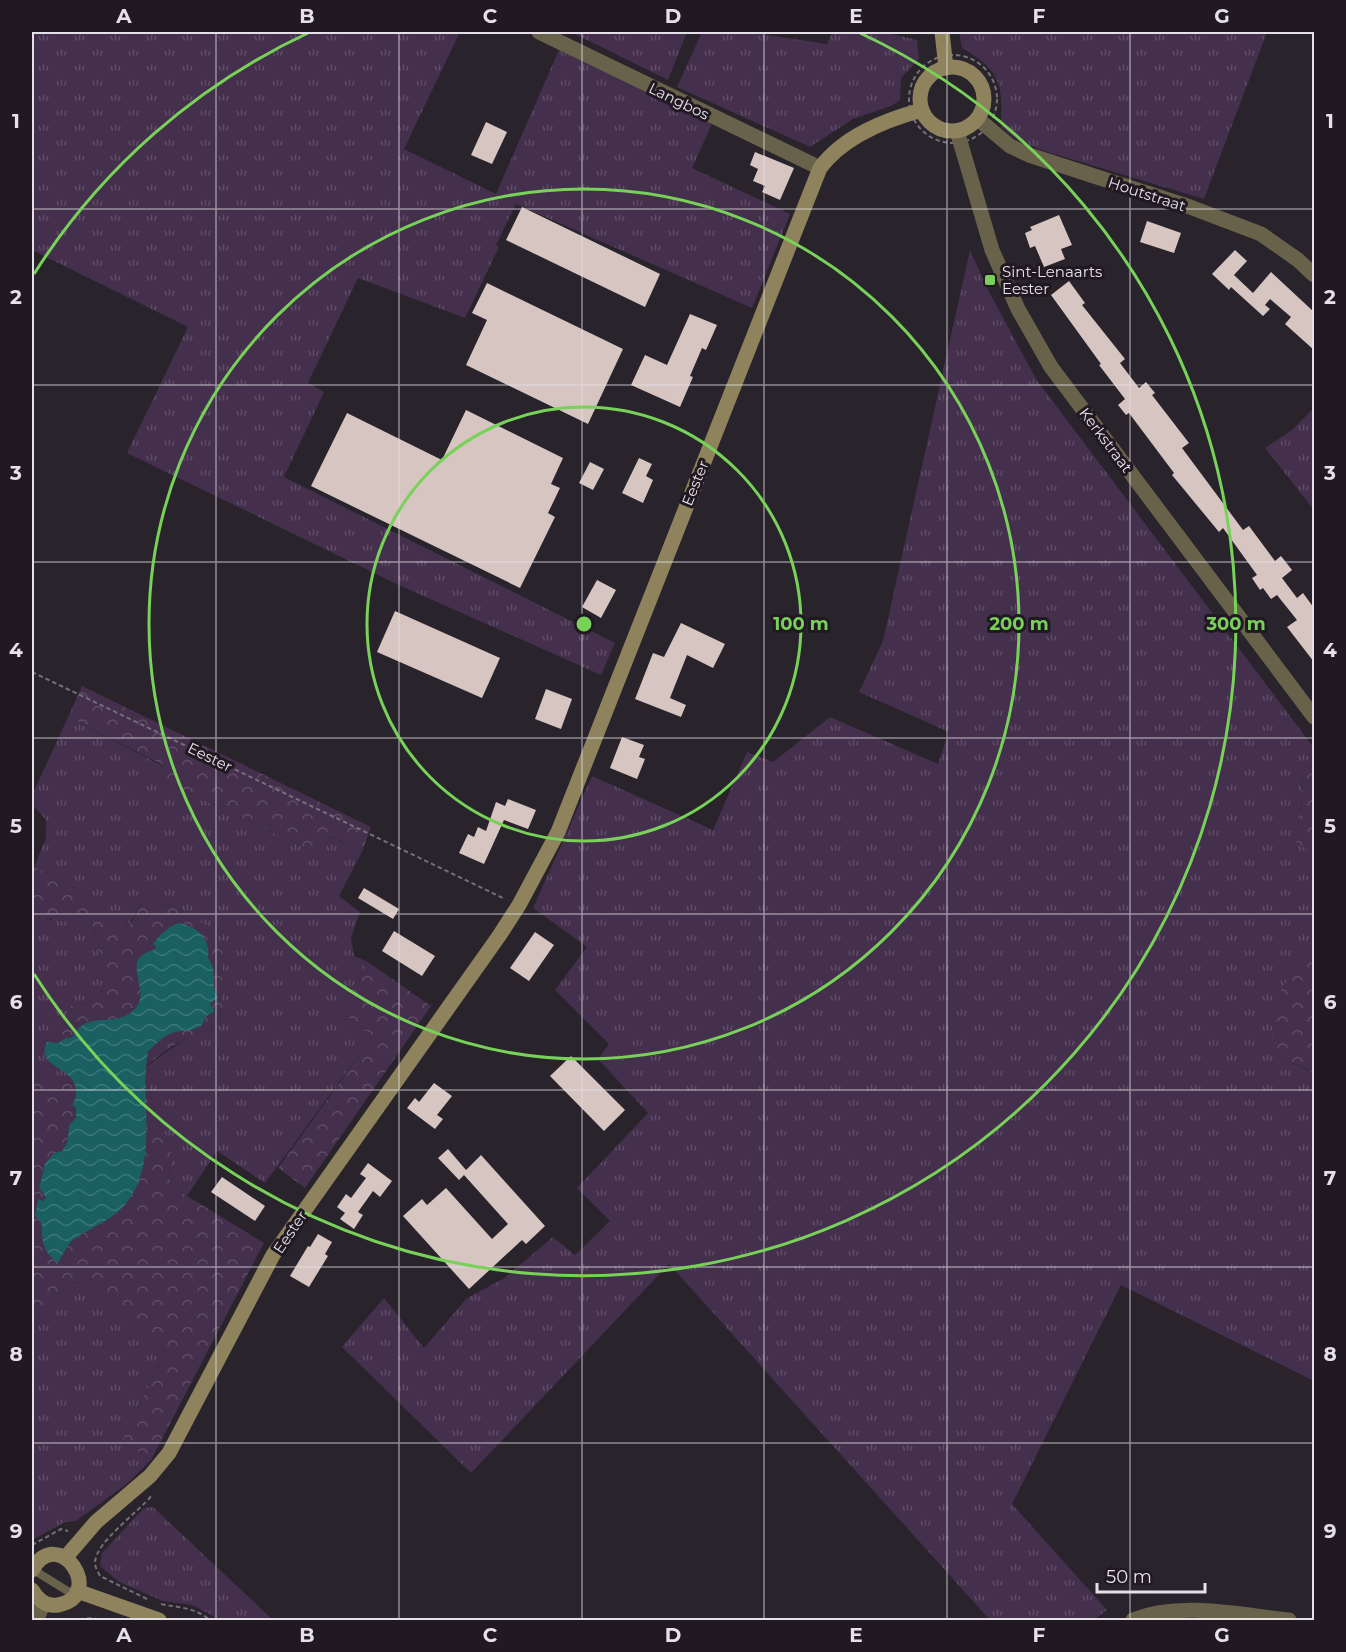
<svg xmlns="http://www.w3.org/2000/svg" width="1346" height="1652" font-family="Montserrat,sans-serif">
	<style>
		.grass { fill: url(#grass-tufts) }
		.forest { fill: url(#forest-crowns) }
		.water { fill: url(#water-waves) }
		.building { fill: #d6c5c0 }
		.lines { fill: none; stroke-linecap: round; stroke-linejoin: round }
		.path { stroke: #756f77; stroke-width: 2; stroke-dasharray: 4.5 3; stroke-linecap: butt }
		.service { stroke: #68624a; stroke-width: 8 }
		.minor { stroke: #68624a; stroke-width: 15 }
		.tertiary { stroke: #68624a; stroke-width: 15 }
		.secondary { stroke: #8e835c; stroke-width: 15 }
		.grid { fill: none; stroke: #e6e1e8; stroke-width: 1.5; stroke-opacity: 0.55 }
		.ring { fill: none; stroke: #78d158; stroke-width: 3 }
		.poi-dot { fill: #78d158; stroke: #201922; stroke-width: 2 }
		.labels { text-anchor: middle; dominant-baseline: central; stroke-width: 6; stroke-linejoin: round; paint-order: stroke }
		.street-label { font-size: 15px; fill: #e6e1e8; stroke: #201922 }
		.poi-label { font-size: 15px; fill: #e6e1e8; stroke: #201922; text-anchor: start }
		.centre { fill: #78d158; stroke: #201922; stroke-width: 3 }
		.ring-label { font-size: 18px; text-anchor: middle; font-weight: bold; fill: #78d158; stroke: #201922; stroke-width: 6; stroke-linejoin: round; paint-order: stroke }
		.neatline { fill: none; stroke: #e6e1e8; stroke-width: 2 }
		.grid-label { font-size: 20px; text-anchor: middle; font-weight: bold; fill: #e6e1e8 }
	</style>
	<defs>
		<pattern id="grass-tufts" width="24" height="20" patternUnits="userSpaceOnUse" patternTransform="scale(1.5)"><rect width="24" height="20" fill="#442f4c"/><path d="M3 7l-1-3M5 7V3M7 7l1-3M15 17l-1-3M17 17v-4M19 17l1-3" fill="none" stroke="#5f4d66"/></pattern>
		<pattern id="forest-crowns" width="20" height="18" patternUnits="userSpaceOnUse" patternTransform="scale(1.5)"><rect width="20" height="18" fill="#442f4c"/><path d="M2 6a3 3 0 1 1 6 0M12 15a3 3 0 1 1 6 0" fill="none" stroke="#5f4d66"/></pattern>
		<pattern id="water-waves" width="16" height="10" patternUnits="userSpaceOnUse" patternTransform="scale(1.5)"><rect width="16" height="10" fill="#1a5f62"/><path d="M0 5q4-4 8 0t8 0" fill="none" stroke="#3b7678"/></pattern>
	</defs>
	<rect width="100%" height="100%" fill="#29232c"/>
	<!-- grass -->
	<g class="grass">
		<polygon points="32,32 460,32 404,149 496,194 559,50 712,124 692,168 790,214 752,308 516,204 496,245 499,247 465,318 358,278 308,383 324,392 284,477 615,643 601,675 401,586 127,453 188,327 32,250"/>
		<polygon points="571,32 687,32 668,80"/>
		<polygon points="702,32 747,32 827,44 832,32 883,32 917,40 919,59 901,78 900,100 891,106 853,119 810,147 677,87"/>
		<path d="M959,32H1267L1204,199L1041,150L1018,141L1001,127C1003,84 1001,71 962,48Z"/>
		<polygon points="970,250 987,288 1036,379 1314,748 1314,761 1303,770 1301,813 1294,839 1314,855 1314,943 1293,973 1292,1063 1314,1073 1314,1381 1121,1285 1012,1504 1107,1610 1094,1620 990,1620 669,1264 471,1473 342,1347 384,1298 424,1348 467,1298 503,1279 553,1237 575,1255 610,1221 577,1188 648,1113 598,1059 609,1044 555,990 587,947 533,908 592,776 713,830 747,752 773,762 830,717 938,764 949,732 859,692 883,641"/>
		<polygon points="1314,408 1314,510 1265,448 1292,430"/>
		<polygon points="68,717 163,766 159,779 321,855 329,836 362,852 339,896 360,912 351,938 354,956 368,962 340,1011 373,1036 265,1183 217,1151 187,1196 171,1186 169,1169 172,1159 168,1139 159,1123 143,1069 193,1033 211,1029 222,1012 222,984 183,911 145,898 130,923 124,927 89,918 98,938 99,964 106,988 88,1003 71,1006 47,1061 67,1073 75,1084 51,1080 32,1072 32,908 52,921 76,888 34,867 46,838 46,820 32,804 32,795"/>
		<polygon points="69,1282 86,1283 130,1322 166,1350 122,1441 151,1460 128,1483 76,1521 65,1522 32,1540 32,1318 45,1314"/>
		<polygon points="153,1507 273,1620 218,1620 208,1613 192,1605 163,1601 119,1582 100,1566 102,1553 144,1508"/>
	</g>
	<!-- forest -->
	<g class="forest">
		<polygon points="82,686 371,827 362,852 330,836 321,855 159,779 163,765 68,717"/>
		<polygon points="1314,761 1314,855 1293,839 1301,813 1303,770"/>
		<path d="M32,866L76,888L90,899L89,917L111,916L124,927L131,923L145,898L183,911L212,929L223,948L222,1012L211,1029C186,1035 162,1052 143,1069L159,1123L168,1139L172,1159L169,1169L171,1186L264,1243L151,1460L122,1441L166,1350L130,1322L86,1283L69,1282L45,1314L32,1318V1072L51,1080L74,1084L67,1073L47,1061C45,1054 43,1048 47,1042L55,1043V1033L71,1006L88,1003L106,988L99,964L98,938L89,917C62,924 56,924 32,909Z"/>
		<path d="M1314,943V1073L1293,1063L1273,1044C1273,1037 1271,1028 1272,1021C1274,993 1298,964 1314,943Z"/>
		<polygon points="368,962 431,1006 305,1188 278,1168 373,1036 340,1011"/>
	</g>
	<!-- water -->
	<path class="water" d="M179,923C197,927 211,938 208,958C219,971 209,984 218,998L210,1004L215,1011L205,1017C202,1034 186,1028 172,1033C163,1036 155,1045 148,1051C139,1100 161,1166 123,1207C109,1222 89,1228 73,1240C67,1245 62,1256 58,1263C43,1253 41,1240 42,1222L35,1216L38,1199L43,1201L46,1198L39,1188L45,1164L54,1153L62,1151L68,1141L69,1125L76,1118V1107L72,1105C75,1101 76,1097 76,1091C75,1066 34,1068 47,1042L58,1043L66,1038L73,1037C85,1008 120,1031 137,1006C150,987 119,958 154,950L156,946L153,944C159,935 169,926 179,923Z"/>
	<!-- building -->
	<g class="building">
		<polygon points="486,122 507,132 492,164 471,155"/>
		<polygon points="755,152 794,168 780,200 762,192 765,186 753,181 758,169 750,165"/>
		<polygon points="522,207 660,274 645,307 506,240"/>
		<polygon points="1059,215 1072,245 1061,249 1065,259 1044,267 1035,246 1030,248 1025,233 1032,230 1030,227"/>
		<polygon points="1147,221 1181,233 1174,253 1140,242"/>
		<polygon points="1235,250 1247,261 1234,275 1253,293 1271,272 1314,312 1314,350 1285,324 1291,317 1270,299 1265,305 1270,309 1263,316 1231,287 1229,290 1212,274"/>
		<polygon points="1069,281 1085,303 1082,305 1125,359 1120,363 1139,388 1146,382 1155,393 1152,395 1189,443 1182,448 1243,530 1249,526 1275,561 1281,556 1292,570 1282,578 1297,598 1303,593 1314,608 1314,662 1287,627 1297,620 1277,595 1271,599 1263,588 1260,590 1252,578 1257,575 1223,528 1219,532 1172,475 1174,473 1129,413 1126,415 1118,405 1125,399 1099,365 1101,364 1051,295"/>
		<polygon points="487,283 623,349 588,424 466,365 487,320 472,313"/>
		<polygon points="690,314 717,325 706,350 702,348 690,376 693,377 680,407 631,385 645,355 667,365"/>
		<polygon points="466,410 563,458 551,484 560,488 548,513 555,517 520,588 311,486 347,413 442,460"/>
		<polygon points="639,458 652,464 646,476 653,480 643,503 622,493"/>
		<polygon points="590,462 604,469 593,490 579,483"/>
		<polygon points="597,580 616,590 601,618 582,607"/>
		<polygon points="395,611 500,658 482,698 377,652"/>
		<polygon points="681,623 725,644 713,668 687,655 670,698 686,705 681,717 635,699 653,653 664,657"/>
		<polygon points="546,689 572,699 561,729 535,719"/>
		<polygon points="622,737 644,745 639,757 645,759 637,779 610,768"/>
		<polygon points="508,799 536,810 528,829 504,820 484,864 459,853 468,834 474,837 478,827 486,831 496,802 505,806"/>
		<polygon points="364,888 399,909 393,919 358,898"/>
		<polygon points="394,931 435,956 422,976 382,951"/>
		<polygon points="535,932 554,945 529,981 510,968"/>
		<polygon points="571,1056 625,1110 604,1131 550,1076"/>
		<polygon points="434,1083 452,1096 437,1115 443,1119 435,1129 407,1108 415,1098 419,1102"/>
		<polygon points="448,1149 466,1170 481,1155 545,1226 526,1244 522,1240 469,1289 403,1216 422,1199 427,1205 446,1188 492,1239 508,1224 464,1175 459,1180 438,1158"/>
		<polygon points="368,1163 392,1181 380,1197 373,1191 358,1212 363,1215 354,1229 340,1219 345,1213 337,1207 346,1194 351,1198 366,1178 360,1174"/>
		<polygon points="222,1177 265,1206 255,1221 211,1192"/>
		<polygon points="318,1234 332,1242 325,1254 328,1256 309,1287 290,1276 308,1246 310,1247"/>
	</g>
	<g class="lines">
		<!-- path -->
		<g class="path">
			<circle cx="953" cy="99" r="44"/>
			<polyline points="32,672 505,899"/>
			<polyline points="32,1545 61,1529 68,1531"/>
			<path d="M147,1599L100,1576C98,1571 95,1568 95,1563C95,1542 139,1512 152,1495"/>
			<path d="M161,1604C180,1608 194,1607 210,1620"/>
			<polyline points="72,1620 92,1618 100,1620"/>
		</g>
		<!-- service -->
		<polyline class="service" points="32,1569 74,1595"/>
		<!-- minor -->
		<g class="minor">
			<polyline points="539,32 820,168"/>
			<polyline points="978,119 1010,146 1029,155 1190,207 1261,234 1298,260 1314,275"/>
			<path d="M1133,1620C1180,1601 1240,1615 1289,1620"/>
		</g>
		<!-- tertiary -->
		<g class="tertiary">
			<polyline points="957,131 992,250 1018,309 1051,367 1314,717"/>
			<polyline points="36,1620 44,1603"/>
		</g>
		<!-- secondary -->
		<g class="secondary">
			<polyline points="942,32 946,68"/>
			<circle cx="952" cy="99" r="32"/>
			<path d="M65,1558L96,1522L150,1476L169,1453L273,1255L499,936L519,905L558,832L820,168C844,136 885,120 922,110"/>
			<path d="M32,1570C59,1523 107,1596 58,1605C46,1607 38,1600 32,1590"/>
			<polyline points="77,1591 159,1620"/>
		</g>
	</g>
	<!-- grid -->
	<path class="grid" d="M216,32V1620M399,32V1620M582,32V1620M764,32V1620M947,32V1620M1130,32V1620M32,209H1314M32,385H1314M32,562H1314M32,738H1314M32,914H1314M32,1090H1314M32,1267H1314M32,1443H1314"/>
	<!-- distance rings -->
	<g class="ring">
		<circle cx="584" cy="624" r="217"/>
		<circle cx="584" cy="624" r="435"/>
		<path d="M34 274A652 652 0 0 1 308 33M860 33A652 652 0 1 1 34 974"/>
	</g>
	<!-- markers -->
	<rect class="poi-dot" x="984" y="274" width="12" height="12" rx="3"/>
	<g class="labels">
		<!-- street labels -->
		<g class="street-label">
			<text transform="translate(679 101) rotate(26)">Langbos</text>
			<text transform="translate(1147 194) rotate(18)">Houtstraat</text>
			<text transform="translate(1106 440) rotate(53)">Kerkstraat</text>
			<text transform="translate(695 483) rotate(-68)">Eester</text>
			<text transform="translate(210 757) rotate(26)">Eester</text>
			<text transform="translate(290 1232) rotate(-56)">Eester</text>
		</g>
		<!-- poi labels -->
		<g class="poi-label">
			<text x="1002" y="271">Sint-Lenaarts<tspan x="1002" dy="17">Eester</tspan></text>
		</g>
	</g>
	<circle cx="584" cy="624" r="9" class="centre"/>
	<g class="ring-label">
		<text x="801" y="630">100 m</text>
		<text x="1019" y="630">200 m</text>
		<text x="1236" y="630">300 m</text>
	</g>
	<!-- border -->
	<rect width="1346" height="1652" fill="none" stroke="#201922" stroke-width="66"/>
	<!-- scale -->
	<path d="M1097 1583v9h108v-9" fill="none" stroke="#e6e1e8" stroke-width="3"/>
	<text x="1106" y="1583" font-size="18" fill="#e6e1e8" stroke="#201922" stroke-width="4.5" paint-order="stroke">50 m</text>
	<rect x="33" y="33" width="1280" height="1586" class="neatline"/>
	<g class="grid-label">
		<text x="124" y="23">A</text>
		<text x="307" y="23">B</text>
		<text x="490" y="23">C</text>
		<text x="673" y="23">D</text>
		<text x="856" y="23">E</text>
		<text x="1039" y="23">F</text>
		<text x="1222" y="23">G</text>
		<text x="16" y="128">1</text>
		<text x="1330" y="128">1</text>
		<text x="16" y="304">2</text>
		<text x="1330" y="304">2</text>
		<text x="16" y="480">3</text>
		<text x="1330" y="480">3</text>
		<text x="16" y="657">4</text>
		<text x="1330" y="657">4</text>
		<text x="16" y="833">5</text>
		<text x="1330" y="833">5</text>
		<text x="16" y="1009">6</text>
		<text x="1330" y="1009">6</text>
		<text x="16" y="1185">7</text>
		<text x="1330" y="1185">7</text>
		<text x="16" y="1361">8</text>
		<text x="1330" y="1361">8</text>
		<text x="16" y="1538">9</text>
		<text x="1330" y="1538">9</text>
		<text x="124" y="1642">A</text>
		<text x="307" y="1642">B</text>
		<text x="490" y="1642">C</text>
		<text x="673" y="1642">D</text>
		<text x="856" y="1642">E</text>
		<text x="1039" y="1642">F</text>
		<text x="1222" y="1642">G</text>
	</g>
</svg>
